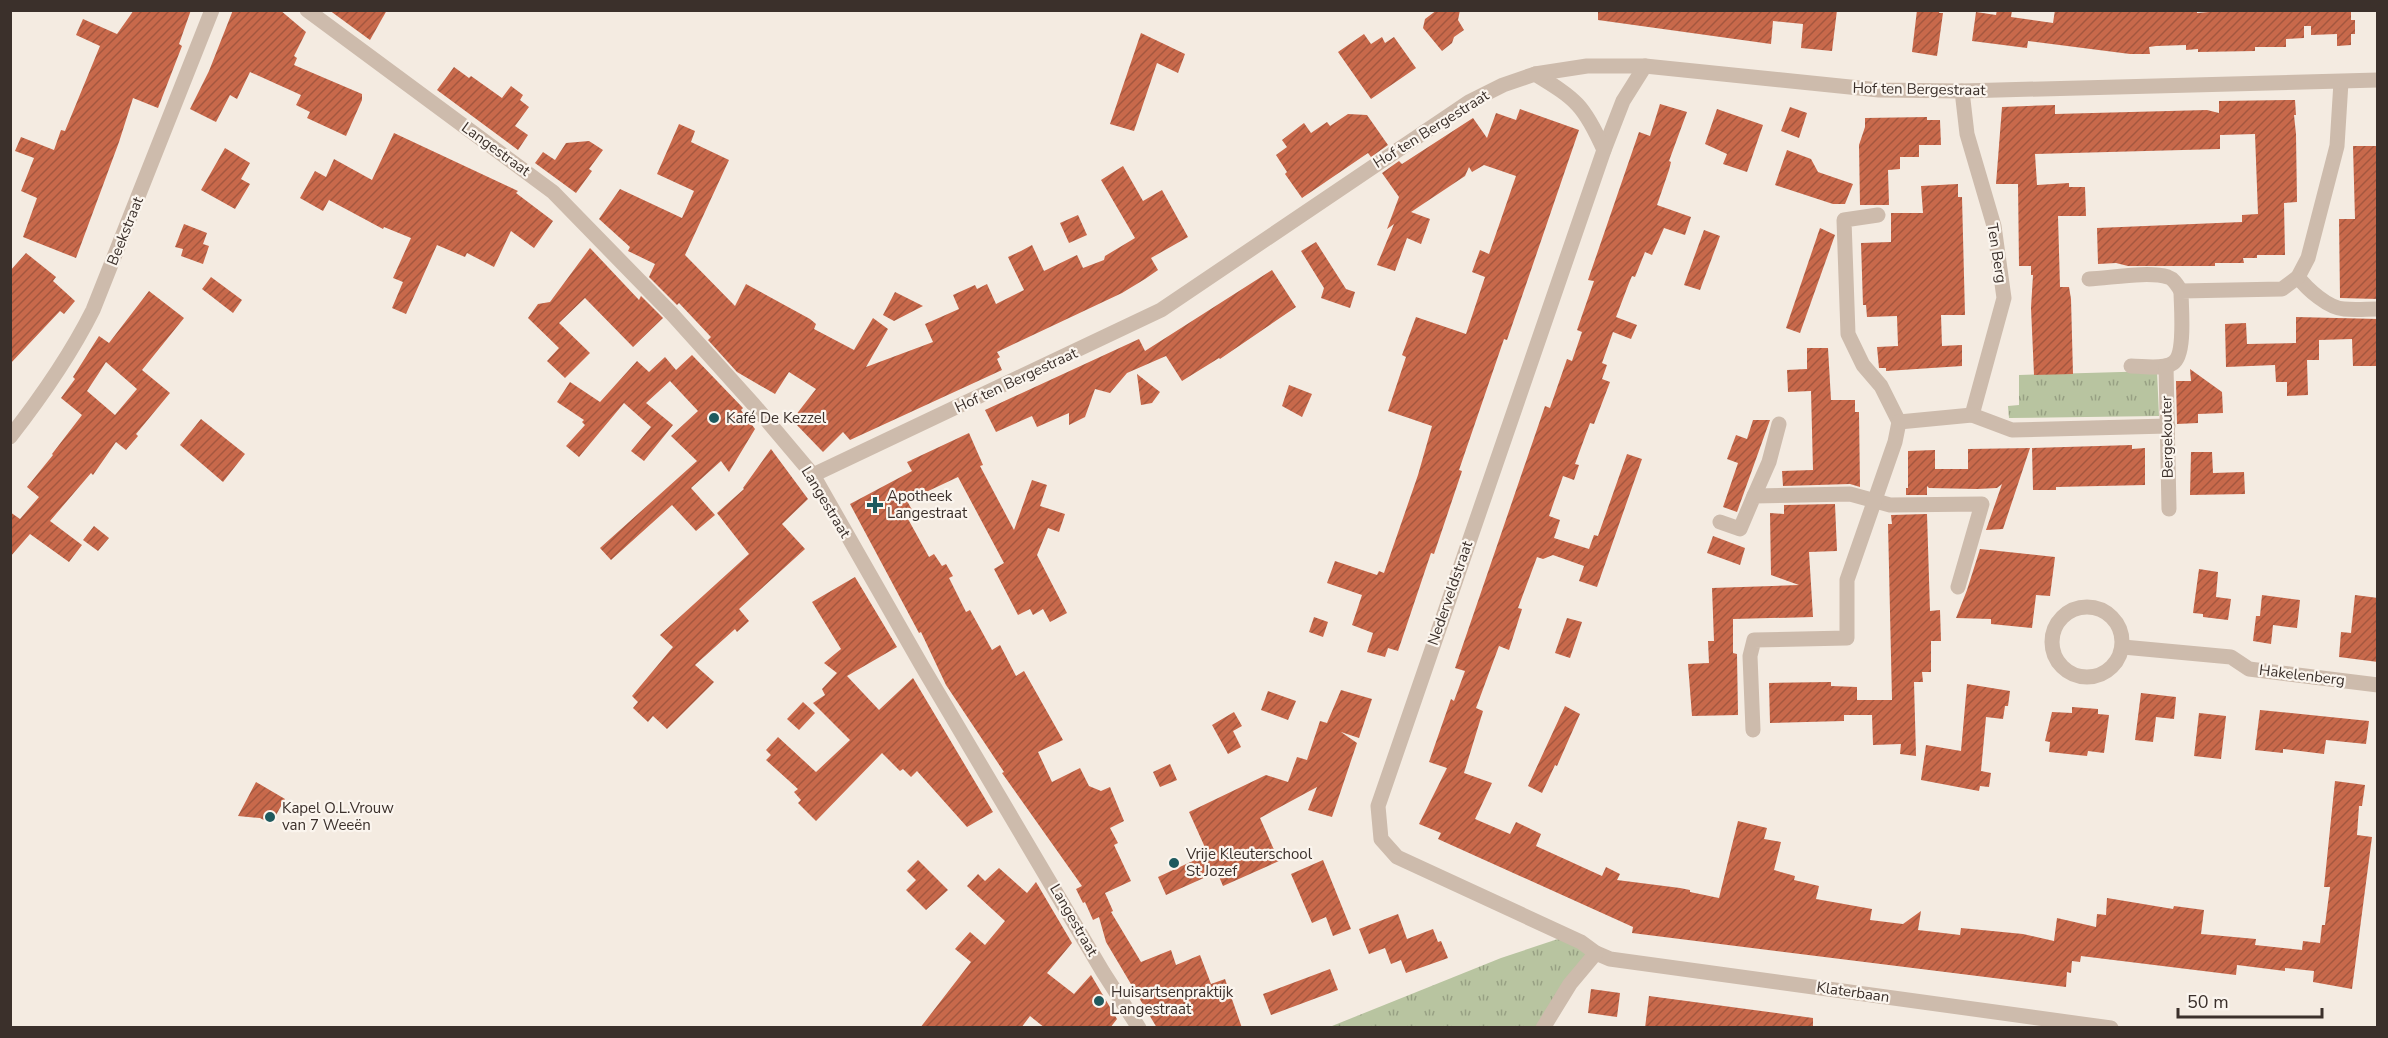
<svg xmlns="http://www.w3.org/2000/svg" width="2388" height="1038" font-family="'Nunito Sans',sans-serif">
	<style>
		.grass { fill: url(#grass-tufts) }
		.building { fill: url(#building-hatch); fill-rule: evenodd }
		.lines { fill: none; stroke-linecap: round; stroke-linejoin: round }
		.minor { stroke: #cdbbac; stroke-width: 15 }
		.poi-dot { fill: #1f5a5e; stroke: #fbf5ee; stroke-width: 2 }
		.labels { text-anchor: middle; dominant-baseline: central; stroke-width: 4.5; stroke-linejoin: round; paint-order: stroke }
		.street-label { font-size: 15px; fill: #3b302b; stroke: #fbf5ee }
		.poi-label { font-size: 15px; fill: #3b302b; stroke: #fbf5ee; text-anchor: start }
	</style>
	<defs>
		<pattern id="grass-tufts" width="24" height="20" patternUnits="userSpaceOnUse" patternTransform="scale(1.5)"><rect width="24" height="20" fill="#b8c4a0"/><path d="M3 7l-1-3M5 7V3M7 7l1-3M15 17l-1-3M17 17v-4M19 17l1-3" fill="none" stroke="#97a083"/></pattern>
		<pattern id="building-hatch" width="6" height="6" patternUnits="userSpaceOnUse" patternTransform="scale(1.5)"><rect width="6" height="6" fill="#c8694b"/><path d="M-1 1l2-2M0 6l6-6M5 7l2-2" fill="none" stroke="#a4573f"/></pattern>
	</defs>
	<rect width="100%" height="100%" fill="#f4ebe1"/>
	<!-- grass -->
	<g class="grass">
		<polygon points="2157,371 2159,416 2009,418 2008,406 2019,405 2019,375"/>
		<polygon points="1567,936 1596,953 1548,1027 1327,1028 1501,958"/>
	</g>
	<!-- building -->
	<g class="building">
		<polygon points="134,10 191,10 179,44 182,46 158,108 133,98 119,142 76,258 23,237 37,198 21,191 34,158 15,151 21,137 54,150 61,130 65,131 100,46 76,35 83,19 117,34"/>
		<polygon points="233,10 280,10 306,32 294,56 297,58 294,65 362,94 362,100 346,136 307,118 310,112 296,105 301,95 250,72 237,99 230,95 216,122 190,109 209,71"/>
		<polygon points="329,10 387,10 370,40"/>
		<polygon points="1437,10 1460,10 1458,20 1464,30 1454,37 1452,43 1442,51 1423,28 1425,19"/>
		<polygon points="1598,10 1837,10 1832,51 1801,48 1803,24 1773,21 1771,44 1598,20"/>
		<polygon points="1917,10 1940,10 1939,13 1943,13 1937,56 1912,52"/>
		<polygon points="1997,10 2012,10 2011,17 2053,23 2055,10 2197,10 2197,13 2232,10 2351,10 2351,20 2355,20 2355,34 2351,34 2351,45 2337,46 2337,34 2311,35 2311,26 2304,26 2304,38 2286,39 2286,47 2255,47 2255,51 2198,52 2198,49 2186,50 2186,45 2156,46 2149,47 2150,54 2130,54 2028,41 2027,48 1972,41 1976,12 1996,15"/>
		<polygon points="1141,33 1185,54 1178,73 1157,63 1134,131 1110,124"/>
		<polygon points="1364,34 1371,44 1382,37 1385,43 1394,37 1416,68 1371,99 1338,52"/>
		<polygon points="454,67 469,78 471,76 502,98 511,86 523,95 520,100 529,107 515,126 528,135 518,150 437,90"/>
		<polygon points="2295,100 2296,115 2294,115 2296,134 2297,202 2284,203 2285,255 2257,255 2257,258 2243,258 2244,263 2215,263 2215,266 2128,266 2116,263 2098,264 2097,228 2242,222 2242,215 2258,214 2255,134 2220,135 2220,149 2035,154 2037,185 2069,183 2069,187 2085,187 2086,216 2058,216 2060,287 2069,287 2071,299 2073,374 2034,375 2031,308 2033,275 2031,275 2031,266 2019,266 2018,184 1996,184 2002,107 2055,105 2055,114 2207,110 2219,113 2219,101"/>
		<polygon points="1660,104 1687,112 1669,161 1671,162 1669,170 1657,205 1691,217 1685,235 1664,228 1652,255 1645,252 1635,277 1632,276 1629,283 1616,317 1637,325 1631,339 1613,332 1602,363 1607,365 1602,379 1610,382 1594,424 1590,423 1575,464 1579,465 1574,480 1563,476 1549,516 1560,520 1554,538 1589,549 1594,535 1598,536 1627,454 1642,459 1597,587 1579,581 1584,566 1553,555 1543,559 1537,557 1518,608 1522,609 1509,650 1499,646 1476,708 1483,711 1464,773 1492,783 1475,819 1510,834 1516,822 1541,834 1536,846 1602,876 1606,867 1620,874 1617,880 1680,888 1690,890 1690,892 1719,898 1738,821 1767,828 1764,839 1781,842 1774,870 1795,876 1794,880 1819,886 1816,899 1872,909 1870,920 1903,924 1921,911 1918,930 1960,935 1961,928 2023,934 2054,941 2057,918 2096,927 2097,914 2106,915 2107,898 2173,909 2174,906 2204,910 2201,934 2256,939 2255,945 2302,950 2303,941 2320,943 2322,925 2325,925 2330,887 2324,887 2335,781 2365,785 2362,806 2359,806 2357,835 2372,837 2352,989 2313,982 2314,971 2285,968 2285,971 2237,965 2236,975 2081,956 2080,962 2072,961 2071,973 2067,972 2066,987 1632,933 1633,927 1438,839 1441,833 1419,824 1447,768 1429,762 1451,699 1454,701 1465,671 1455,668 1545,406 1550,408 1567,359 1572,361 1582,332 1577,330 1594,281 1588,280 1639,132 1650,136"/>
		<polygon points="1790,107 1807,113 1799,138 1781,131"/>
		<polygon points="1520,109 1579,130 1507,340 1504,339 1459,470 1462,471 1434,554 1431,553 1398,651 1388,648 1385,657 1367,652 1373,633 1352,625 1362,595 1327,583 1335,561 1377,575 1379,571 1384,573 1418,475 1432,426 1388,411 1406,357 1402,355 1416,317 1466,334 1485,277 1472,272 1480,250 1489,254 1516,176 1484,165 1472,172 1469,167 1465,176 1411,212 1430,219 1421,244 1407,238 1395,271 1377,265 1394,224 1387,229 1399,197 1382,173 1399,161 1402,164 1473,118 1487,138 1496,113 1516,120"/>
		<polygon points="1717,109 1763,125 1747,172 1723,164 1727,154 1705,144"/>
		<polygon points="1348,114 1367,115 1388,145 1371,157 1368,153 1302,198 1285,174 1287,172 1276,155 1287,147 1282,140 1304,123 1311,133 1327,122 1330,126"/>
		<polygon points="1927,117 1927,120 1940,120 1941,145 1919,145 1919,157 1900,157 1900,169 1888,170 1889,205 1860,205 1859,145 1865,127 1865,118"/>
		<polygon points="679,124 695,131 691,142 729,160 685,255 735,306 746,284 810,319 816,324 814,329 854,350 873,318 888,329 866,367 933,342 925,324 959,309 953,295 975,285 977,289 987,284 996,304 1024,290 1008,257 1021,251 1032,245 1044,271 1077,255 1083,268 1104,260 1105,256 1135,238 1101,180 1123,166 1143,201 1162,190 1188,237 1151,258 1158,270 1145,279 1122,293 997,352 1000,357 997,359 1002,370 850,440 843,432 823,452 792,420 816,389 789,372 775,394 737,372 708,340 711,337 679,303 677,305 649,277 655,264 628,251 630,247 599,219 620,189 682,218 694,191 657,174"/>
		<polygon points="394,133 518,191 516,193 553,221 534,248 511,231 494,267 467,253 465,257 437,245 406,314 392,308 403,282 393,278 411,238 384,227 383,229 329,200 323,211 300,198 315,171 326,177 334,159 372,180"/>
		<polygon points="589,141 603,150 589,169 592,171 576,193 535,163 543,152 555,160 566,143"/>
		<polygon points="2353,146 2378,146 2378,299 2340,298 2339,219 2355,219"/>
		<polygon points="225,148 250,163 241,179 250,184 235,209 201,190"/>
		<polygon points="1787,150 1811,159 1818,172 1853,184 1845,204 1833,204 1775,185"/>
		<polygon points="1958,184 1958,197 1962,197 1965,315 1941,315 1942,346 1962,345 1962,366 1886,371 1886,368 1879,368 1877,347 1898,346 1897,316 1867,317 1866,305 1863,305 1861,243 1891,242 1891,213 1923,213 1921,186"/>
		<polygon points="1078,215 1087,235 1069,243 1060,223"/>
		<polygon points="184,224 207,233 203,244 209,246 203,264 181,256 183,249 175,247"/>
		<polygon points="1820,228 1835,235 1800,333 1786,328"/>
		<polygon points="1704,230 1720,236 1700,290 1684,285"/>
		<polygon points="1316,242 1346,289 1355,292 1350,308 1321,298 1324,288 1301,251"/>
		<polygon points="590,248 639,300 641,296 663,318 633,347 585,298 559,323 590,353 565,378 547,361 559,348 528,318 538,304 550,302"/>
		<polygon points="26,253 56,277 53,281 75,301 64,314 60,311 10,364 10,271"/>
		<polygon points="1272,270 1296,307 1220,359 1219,358 1182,381 1166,356 1127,373 1110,393 1095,389 1085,417 1069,425 1069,413 1037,427 1032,416 996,432 985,410 1139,339 1145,351"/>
		<polygon points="211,277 242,300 233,313 202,289"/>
		<path d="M149,291L184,318L142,370L170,393L136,434L138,436L126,450L116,442L93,475L91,473L50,521L82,545L69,562L30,534L10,557V512L20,519L39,497L27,487L53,455L52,454L82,415L61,398L75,379L73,377L99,336L109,343ZM106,362L137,389L115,415L87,391Z"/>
		<polygon points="895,292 923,306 894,321 883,315"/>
		<polygon points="2296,317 2378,319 2378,366 2353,366 2352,339 2319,340 2319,360 2307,360 2308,395 2287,396 2287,382 2276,382 2275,365 2226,367 2225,324 2246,323 2247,344 2296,343"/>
		<polygon points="1807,348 1828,348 1831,400 1855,400 1855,412 1859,412 1860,487 1850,484 1783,486 1782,471 1813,470 1811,391 1788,392 1787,370 1807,369"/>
		<polygon points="692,355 743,408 741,410 755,429 729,472 721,461 691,488 715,515 696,531 672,505 611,560 600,548 697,461 671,436 698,411 670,381 646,403 673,425 644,461 631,451 651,427 624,403 579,457 566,446 585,425 582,422 584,420 557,402 570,382 600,402 637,361 649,372 665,357 676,370"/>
		<polygon points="2190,369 2222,392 2223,413 2198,414 2198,423 2177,424 2176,381 2191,381"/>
		<polygon points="1137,374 1160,392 1152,403 1141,405"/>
		<polygon points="1289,385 1312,394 1302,417 1282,406"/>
		<polygon points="201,419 245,454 223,482 180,445"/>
		<polygon points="1753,420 1770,420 1737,512 1723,507 1738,463 1727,459 1736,435 1747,439"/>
		<polygon points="969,433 983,465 980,466 1014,530 1032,480 1047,485 1040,506 1065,514 1059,532 1048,528 1037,555 1067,613 1050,622 1043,609 1033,615 1030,609 1018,615 994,569 1004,563 958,477 907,501 915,515 908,519 929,557 934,554 942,566 946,564 953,576 949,578 966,612 970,610 992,650 1000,645 1016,676 1024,671 1063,740 1038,752 1052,782 1080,768 1089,786 1101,791 1110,787 1124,821 1110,828 1118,843 1114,845 1131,881 1105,893 1113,911 1111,912 1141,962 1171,950 1176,965 1200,955 1211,984 1225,979 1242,1028 1157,1028 1106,942 1099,917 1093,920 1085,902 1083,903 1076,889 1082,886 1002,773 1004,772 946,685 921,632 919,633 850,504 912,471 907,462"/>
		<polygon points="2132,445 2132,449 2145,448 2145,485 2056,487 2056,490 2033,490 2032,448"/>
		<polygon points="2030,448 2003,529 1986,530 2002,484 1997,488 1977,489 1929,488 1927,486 1927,495 1906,495 1906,488 1908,488 1908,451 1935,450 1935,469 1968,469 1968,449"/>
		<polygon points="771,449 808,499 782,524 805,549 739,609 749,621 737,632 735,629 695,665 714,682 667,729 653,716 648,722 633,708 638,702 632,696 673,647 660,635 749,554 717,513 744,489 743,488"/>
		<polygon points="2191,452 2212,452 2213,473 2244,472 2245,494 2190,495"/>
		<polygon points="1835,504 1837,551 1809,552 1813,617 1733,619 1733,653 1737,654 1738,715 1692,716 1688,664 1709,663 1708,641 1714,641 1712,588 1799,585 1771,575 1770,513 1784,514 1784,505"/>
		<polygon points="1927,514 1930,611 1940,610 1941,641 1931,641 1931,672 1922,672 1923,682 1914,682 1916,756 1900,754 1901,744 1873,745 1872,715 1844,715 1844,721 1770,723 1769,683 1831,682 1831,686 1857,687 1857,700 1892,700 1888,524 1892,524 1891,515"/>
		<polygon points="94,526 109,538 98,551 83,540"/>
		<polygon points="1713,536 1745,548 1740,565 1707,553"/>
		<polygon points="1980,549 2055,557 2050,596 2036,595 2032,628 1991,624 1991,619 1956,618 1967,590"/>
		<polygon points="2199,569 2218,572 2216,597 2231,599 2228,620 2203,617 2203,614 2193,613"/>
		<polygon points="855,577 897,647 847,676 879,710 913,678 993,812 967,827 917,771 911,777 903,769 900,771 882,753 816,821 798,803 801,800 794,792 798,789 766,760 771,755 766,750 778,737 816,772 850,740 813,703 825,695 822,689 837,673 824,663 841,649 812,602"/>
		<polygon points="2262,595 2300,600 2297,628 2273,625 2271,644 2253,641 2256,616 2260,616"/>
		<polygon points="2355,595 2378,598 2378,662 2339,657 2341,632 2351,633"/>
		<polygon points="1314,617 1328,622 1323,637 1309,632"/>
		<polygon points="1567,618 1582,622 1570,658 1555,653"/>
		<polygon points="1967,684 2010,691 2008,706 2005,706 2003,719 1986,717 1981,771 1991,773 1989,787 1980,786 1979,791 1921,780 1926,745 1961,751"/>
		<polygon points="1341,690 1372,699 1359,738 1341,732 1357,743 1332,817 1308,810 1317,787 1260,818 1279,861 1223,886 1217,872 1166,895 1158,877 1208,854 1189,812 1266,775 1288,782 1297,757 1307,760 1320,721 1327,723"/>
		<polygon points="1268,691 1296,701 1288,720 1261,710"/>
		<polygon points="2141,693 2176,697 2174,719 2156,717 2153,742 2135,740"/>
		<polygon points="803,702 815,713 799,730 787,719"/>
		<polygon points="1565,706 1580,714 1557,766 1555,765 1542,793 1528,786"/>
		<polygon points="2072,707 2098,709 2098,714 2109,715 2104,753 2088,751 2087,756 2049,752 2050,742 2045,741 2052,712 2072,713"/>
		<polygon points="2260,710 2369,721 2366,744 2326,740 2324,754 2283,749 2283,753 2255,750"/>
		<polygon points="1234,712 1242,726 1233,731 1241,747 1228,754 1212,725"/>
		<polygon points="2199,713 2226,716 2221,759 2194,756"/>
		<polygon points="1170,764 1177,780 1160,787 1153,772"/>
		<polygon points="256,782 285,799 271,824 260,818 238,816"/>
		<polygon points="918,860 948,890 926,910 906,890 916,880 907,871"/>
		<polygon points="1323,860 1351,929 1333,936 1326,917 1312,923 1291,874"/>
		<polygon points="999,868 1027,893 1036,882 1072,943 1047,973 1074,994 1091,975 1117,1019 1110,1028 1045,1028 1030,1016 1021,1028 920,1028 971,962 955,949 970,932 985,945 1005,921 967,886 978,874 985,881"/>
		<polygon points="1398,914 1407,939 1433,929 1438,942 1441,941 1448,958 1406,973 1401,960 1391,964 1385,948 1369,954 1359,929"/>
		<polygon points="1330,969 1338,990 1271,1015 1263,994"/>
		<polygon points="1591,989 1620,993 1617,1017 1588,1013"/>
		<polygon points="1649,996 1813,1018 1813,1028 1645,1028"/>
	</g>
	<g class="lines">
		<!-- minor -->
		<g class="minor">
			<polyline points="307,10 553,192 672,314 754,405 813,475 922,666 1103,972 1139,1028"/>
			<polyline points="1645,66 1623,101 1604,150 1378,806 1381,839 1397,857 1581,942 1596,953 1610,959 2111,1028"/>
			<path d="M1535,74C1576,99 1584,105 1604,150"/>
			<polyline points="1962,91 1967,134 1994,226 2004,298 1972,415"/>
			<polyline points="1878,215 1844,220 1848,334 1863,365 1881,386 1899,422"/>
			<path d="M2298,277C2307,289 2328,308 2344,309C2355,310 2367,309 2378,309"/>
			<path d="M2089,279C2111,278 2148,271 2168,277C2174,279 2177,285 2181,291"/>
			<path d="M2131,366C2143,366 2163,370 2173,363C2186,355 2181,306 2181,291L2282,289L2298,277L2308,258L2337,146L2341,82"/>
			<polyline points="2166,366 2169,509"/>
			<path d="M10,437C42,396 70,356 93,310L212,10"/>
			<polyline points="813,475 1161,310 1469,102 1503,85 1535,74 1587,66 1645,66 1879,90 1962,91 2378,80"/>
			<polyline points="1754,496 1769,462 1779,424"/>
			<polyline points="1720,522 1740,529 1754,496 1850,494 1890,505 1982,504 1958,587"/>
			<circle cx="2087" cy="642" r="35"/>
			<polyline points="2123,647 2231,657 2249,669 2378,685"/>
			<polyline points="1753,730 1750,656 1754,640 1847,638 1847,580 1895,442 1899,422 1972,415 2012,430 2168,426"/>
			<polyline points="1543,1028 1570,984 1596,953"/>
		</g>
	</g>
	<!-- markers -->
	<g class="poi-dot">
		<circle cx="714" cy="418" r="6"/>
		<path d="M872 496h6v6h6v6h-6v6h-6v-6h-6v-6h6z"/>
		<circle cx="270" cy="817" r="6"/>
		<circle cx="1174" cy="863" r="6"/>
		<circle cx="1099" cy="1001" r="6"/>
	</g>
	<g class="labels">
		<!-- street labels -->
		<g class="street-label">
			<text transform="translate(1919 89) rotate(1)">Hof ten Bergestraat</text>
			<text transform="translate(1431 129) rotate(-32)">Hof ten Bergestraat</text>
			<text transform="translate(496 149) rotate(36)">Langestraat</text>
			<text transform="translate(125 231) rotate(-68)">Beekstraat</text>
			<text transform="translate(1997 253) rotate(81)">Ten Berg</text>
			<text transform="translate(1016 380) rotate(-25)">Hof ten Bergestraat</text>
			<text transform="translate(2167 437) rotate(-91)">Bergekouter</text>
			<text transform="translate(826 502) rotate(59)">Langestraat</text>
			<text transform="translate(1450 593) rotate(-71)">Nederveldstraat</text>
			<text transform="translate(2302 675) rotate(7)">Hakelenberg</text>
			<text transform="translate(1074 920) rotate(60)">Langestraat</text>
			<text transform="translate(1853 992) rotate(8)">Klaterbaan</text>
		</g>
		<!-- poi labels -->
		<g class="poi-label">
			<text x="726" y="418">Kafé De Kezzel</text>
			<text x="887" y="496">Apotheek<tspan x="887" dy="17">Langestraat</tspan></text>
			<text x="282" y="808">Kapel O.L.Vrouw<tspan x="282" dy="17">van 7 Weeën</tspan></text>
			<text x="1186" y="854">Vrije Kleuterschool<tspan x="1186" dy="17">St Jozef</tspan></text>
			<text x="1111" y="992">Huisartsenpraktijk<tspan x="1111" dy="17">Langestraat</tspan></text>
		</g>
	</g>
	<!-- border -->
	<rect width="2388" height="1038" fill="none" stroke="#3b302b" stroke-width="24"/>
	<!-- scale -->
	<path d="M2178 1008v9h144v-9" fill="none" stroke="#3b302b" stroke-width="3"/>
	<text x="2187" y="1008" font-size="18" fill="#3b302b" stroke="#fbf5ee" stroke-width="4.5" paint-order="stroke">50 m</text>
</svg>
